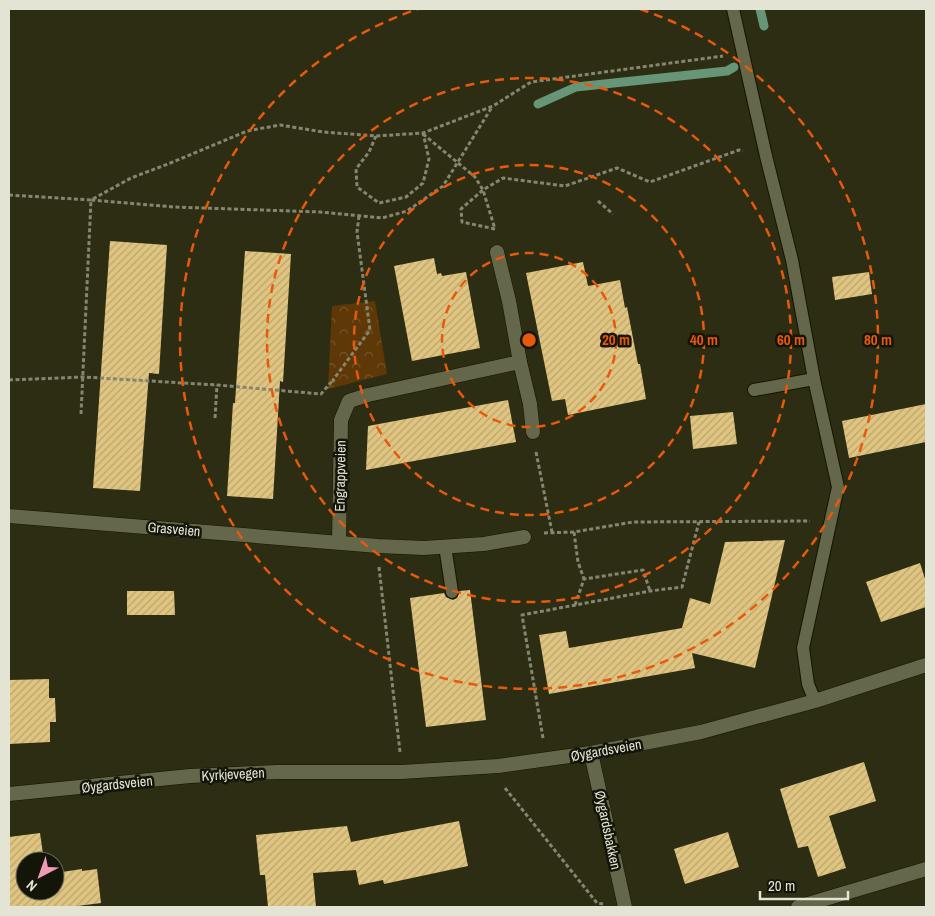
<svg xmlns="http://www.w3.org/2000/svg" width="935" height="916" font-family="'Archivo Narrow',sans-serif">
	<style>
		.forest { fill: url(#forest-crowns) }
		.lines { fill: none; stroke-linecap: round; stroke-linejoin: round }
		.stream { stroke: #669677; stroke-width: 9 }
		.building { fill: url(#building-hatch) }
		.service-casing { stroke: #151500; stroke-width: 14 }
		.minor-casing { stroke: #151500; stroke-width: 15 }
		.tertiary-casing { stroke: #151500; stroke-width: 15 }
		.path { stroke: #858671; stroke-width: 3; stroke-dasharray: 4 2.5; stroke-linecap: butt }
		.service { stroke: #65674a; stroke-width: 12 }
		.minor { stroke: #65674a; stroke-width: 14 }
		.tertiary { stroke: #65674a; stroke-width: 14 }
		.ring { fill: none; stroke: #e8590c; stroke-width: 2.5; stroke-dasharray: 9 6 }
		.labels { text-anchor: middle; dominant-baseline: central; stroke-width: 5; stroke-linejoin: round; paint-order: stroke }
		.street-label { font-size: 14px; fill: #e3e4d4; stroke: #141509 }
		.centre { fill: #e8590c; stroke: #141509; stroke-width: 2.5 }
		.ring-label { font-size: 15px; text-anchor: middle; font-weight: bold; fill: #e8590c; stroke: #141509; stroke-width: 5; stroke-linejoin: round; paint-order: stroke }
	</style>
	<defs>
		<pattern id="forest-crowns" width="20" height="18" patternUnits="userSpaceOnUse" patternTransform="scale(1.25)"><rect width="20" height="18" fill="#5e3806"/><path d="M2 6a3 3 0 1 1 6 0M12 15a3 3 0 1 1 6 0" fill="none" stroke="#755529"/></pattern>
		<pattern id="building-hatch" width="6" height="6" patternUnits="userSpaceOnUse" patternTransform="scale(1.25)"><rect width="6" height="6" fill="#e0c580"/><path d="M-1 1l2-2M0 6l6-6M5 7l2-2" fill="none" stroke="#b9a570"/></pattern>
	</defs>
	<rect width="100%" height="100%" fill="#2c2d12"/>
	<!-- forest -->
	<polygon class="forest" points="375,301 387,374 328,389 332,306"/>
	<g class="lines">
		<!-- stream -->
		<g class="stream">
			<polyline points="760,9 764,26"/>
			<polyline points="538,104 576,87 727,71 734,67"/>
		</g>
	</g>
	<!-- building -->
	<g class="building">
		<polygon points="110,241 167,245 159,374 149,373 140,491 93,488"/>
		<polygon points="245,251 291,254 283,382 280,381 273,499 227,496 233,403 235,403"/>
		<polygon points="434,258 437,274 441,273 442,276 466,272 480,348 412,361 394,266"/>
		<polygon points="583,262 588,286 620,280 625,308 627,307 638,364 640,364 646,399 568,415 565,399 552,401 526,273"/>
		<polygon points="869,272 872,294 835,300 832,277"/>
		<polygon points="508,400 516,442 366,470 368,426"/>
		<polygon points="926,404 926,442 849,458 842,421"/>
		<polygon points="733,412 737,444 693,449 690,416"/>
		<polygon points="785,540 755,668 692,653 695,668 549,694 539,635 566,631 569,648 682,628 690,598 710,604 725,542"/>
		<polygon points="920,563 926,582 926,607 881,622 866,582"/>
		<polygon points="470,590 486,720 426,727 410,598 444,593 446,597 453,600 457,598 460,591"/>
		<polygon points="127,591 174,591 175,615 127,615"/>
		<polygon points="49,679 49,698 55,698 56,722 50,722 50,742 9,744 9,680"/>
		<polygon points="864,762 876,801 829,816 846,868 818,877 808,846 798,848 780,789"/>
		<polygon points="459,821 468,866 384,884 383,880 359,885 356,870 313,873 316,907 268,907 265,875 260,875 256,835 347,826 351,842"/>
		<polygon points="728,832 739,867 685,884 674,849"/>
		<polygon points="40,833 44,861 25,861 25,891 55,891 55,873 82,869 82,871 97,869 101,903 70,907 9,907 9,837"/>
	</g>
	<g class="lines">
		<defs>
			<g id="service">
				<polyline points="733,9 766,156 792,260 814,379 838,487 803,648 808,684 815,701"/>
				<polyline points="754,390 814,379"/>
				<polyline points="445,546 452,592"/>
			</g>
			<g id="minor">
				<polyline points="497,252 509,301 520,362 530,404 533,432"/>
				<polyline points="9,516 378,546 424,548 484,544 524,537"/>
				<polyline points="339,541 341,420 349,401 368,395 520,362"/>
				<polyline points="591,753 625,907"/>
				<polyline points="798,907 926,869"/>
			</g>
			<polyline id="tertiary" points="9,794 190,776 277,772 401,772 498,766 591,753 701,732 815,701 926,665"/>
		</defs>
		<!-- service casing -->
		<use href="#service" class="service-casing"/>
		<!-- minor casing -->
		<use href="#minor" class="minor-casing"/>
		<!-- tertiary casing -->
		<use href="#tertiary" class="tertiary-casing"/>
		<!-- path -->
		<g class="path">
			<polyline points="423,134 475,177 483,190 495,229"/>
			<polyline points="376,136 369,152 356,169 357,187 379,203 406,197 423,183 429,159 423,133"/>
			<polyline points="9,195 91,200 131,178 168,164 247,131 280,125 323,132 376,136 423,133 493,106 531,82 723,56"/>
			<polyline points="598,201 613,214"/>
			<polyline points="495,229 462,222 461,209 483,190 503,178 565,186 617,168 650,182 739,150 743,151"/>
			<polyline points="9,380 83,377 217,385 321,394 333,380"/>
			<polyline points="334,382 333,380 370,330 357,232 359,216"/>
			<polyline points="81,414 91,200 174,207 320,212 382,218 407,211 443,186 492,107"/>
			<polyline points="215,418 217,385"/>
			<polyline points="536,452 552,532"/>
			<polyline points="574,532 578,562 584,579"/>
			<polyline points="544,533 574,532 633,522 810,521"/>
			<polyline points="379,567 400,752"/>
			<polyline points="575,605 584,579 643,570 650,591"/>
			<polyline points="543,738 522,615 650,591 682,587 699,522"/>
			<polyline points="505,788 597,903 603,904"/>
		</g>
		<!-- service -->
		<use href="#service" class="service"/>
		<!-- minor -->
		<use href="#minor" class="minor"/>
		<!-- tertiary -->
		<use href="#tertiary" class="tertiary"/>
	</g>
	<!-- distance rings -->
	<g class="ring">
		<circle cx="529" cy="340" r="87"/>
		<circle cx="529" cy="340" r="175"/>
		<circle cx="529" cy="340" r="262"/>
		<path d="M640 9A349 349 0 1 1 418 9"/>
	</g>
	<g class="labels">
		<!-- street labels -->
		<g class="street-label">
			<text transform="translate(340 476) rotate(-89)">Engrappveien</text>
			<text transform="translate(174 529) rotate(5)">Grasveien</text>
			<text transform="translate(606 750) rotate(-10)">Øygardsveien</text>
			<text transform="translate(233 774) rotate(-3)">Kyrkjevegen</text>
			<text transform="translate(117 784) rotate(-6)">Øygardsveien</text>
			<text transform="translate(608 830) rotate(78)">Øygardsbakken</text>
		</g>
	</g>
	<circle cx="529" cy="340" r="8" class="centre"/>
	<g class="ring-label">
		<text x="616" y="345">20 m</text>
		<text x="704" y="345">40 m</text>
		<text x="791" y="345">60 m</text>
		<text x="878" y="345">80 m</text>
	</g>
	<!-- border -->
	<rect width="935" height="916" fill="none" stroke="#e3e4d4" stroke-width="20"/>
	<!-- north arrow -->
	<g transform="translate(40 876) rotate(221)"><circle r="24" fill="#141509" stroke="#67685a"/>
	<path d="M0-4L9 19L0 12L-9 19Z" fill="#f09ab5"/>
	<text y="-8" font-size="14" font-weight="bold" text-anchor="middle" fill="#e3e4d4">N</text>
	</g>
	<!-- scale -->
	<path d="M760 891v8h88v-8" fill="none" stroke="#e3e4d4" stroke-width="2.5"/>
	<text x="768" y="891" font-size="15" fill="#e3e4d4" stroke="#141509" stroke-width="4" paint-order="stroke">20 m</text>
</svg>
